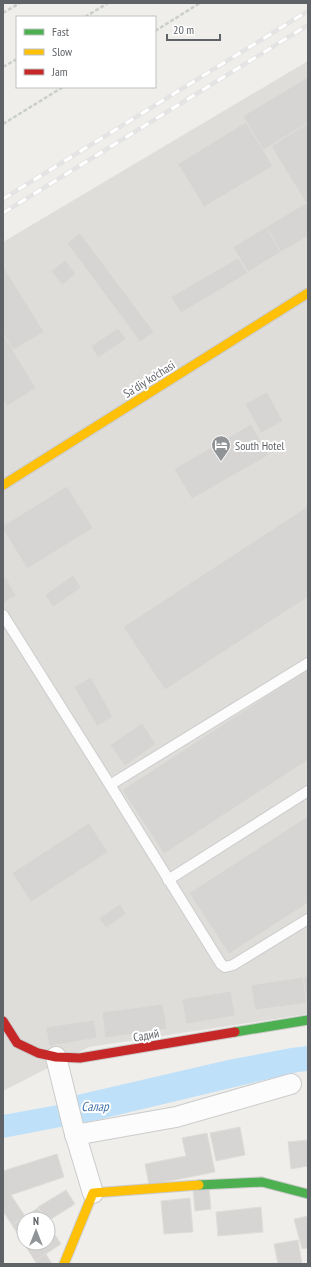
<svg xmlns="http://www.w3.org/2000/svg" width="311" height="1267" font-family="'PT Sans Narrow',sans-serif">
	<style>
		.industrial { fill: #dfddda }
		.water { fill: #bfe0f9 }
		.building { fill: #d6d5d3; stroke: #deddd9 }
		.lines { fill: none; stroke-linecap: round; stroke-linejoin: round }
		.lane-casing { stroke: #cbcccc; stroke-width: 12 }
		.street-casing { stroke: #cbcccc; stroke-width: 22 }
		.fast-casing { stroke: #cacacb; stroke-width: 11 }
		.slow-casing { stroke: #cacacb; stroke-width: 11 }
		.jam-casing { stroke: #cacacb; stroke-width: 11 }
		.path { stroke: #cacfcc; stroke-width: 2.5; stroke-dasharray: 4 2; stroke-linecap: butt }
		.lane { stroke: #fdfcfc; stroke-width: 10 }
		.street { stroke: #fdfcfc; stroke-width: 20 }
		.fast { stroke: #4caf50; stroke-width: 9 }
		.slow { stroke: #ffc107; stroke-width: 9 }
		.jam { stroke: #c62828; stroke-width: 9 }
		.rail-casing { stroke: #e4e4e4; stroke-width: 4.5 }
		.rail { stroke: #fff; stroke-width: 3; stroke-dasharray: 9; stroke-linecap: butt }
		.labels { text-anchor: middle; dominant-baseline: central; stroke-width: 4; stroke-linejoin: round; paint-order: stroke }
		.street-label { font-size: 12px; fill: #5f6368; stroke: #fff }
		.poi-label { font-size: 12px; fill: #5f6368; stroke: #fff; text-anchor: start }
		.water-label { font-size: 13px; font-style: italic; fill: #4174aa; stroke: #fff }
	</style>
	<rect width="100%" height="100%" fill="#efeeea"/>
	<!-- industrial -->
	<polygon class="industrial" points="308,61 308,1014 89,1047 3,1091 3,242"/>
	<!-- water -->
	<polygon class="water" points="308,1046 308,1071 298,1072 97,1120 3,1138 3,1115 74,1102 77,1095 228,1060 291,1048"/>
	<!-- building -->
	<g class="building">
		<polygon points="308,77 308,123 263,150 243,116"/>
		<polygon points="246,122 273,166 204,207 178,164"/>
		<polygon points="308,123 308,206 271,146"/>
		<polygon points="306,203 308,206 308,236 281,252 266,227"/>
		<polygon points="266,227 281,252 248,272 233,247"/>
		<polygon points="80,233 154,332 140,342 67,243"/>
		<polygon points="238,258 248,273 181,313 171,297"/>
		<polygon points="65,260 76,274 62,285 51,271"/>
		<polygon points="3,266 44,332 13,350 3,334"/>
		<polygon points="118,328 126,339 98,358 91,346"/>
		<polygon points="3,334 36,388 7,406 3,399"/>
		<polygon points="267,392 283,421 261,433 245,404"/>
		<polygon points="251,424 269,455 192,499 174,469"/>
		<polygon points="67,486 93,528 27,569 3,529 3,526"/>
		<polygon points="308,506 308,597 165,690 123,627"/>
		<polygon points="73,575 81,588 53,607 45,595"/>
		<polygon points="6,577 16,596 3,603 3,579"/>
		<polygon points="308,669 308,760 164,854 122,790"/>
		<polygon points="91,677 113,717 97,726 74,687"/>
		<polygon points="142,723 156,744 125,766 110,745"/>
		<polygon points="308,816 308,903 229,954 189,893"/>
		<polygon points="89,823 108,852 31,902 12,873"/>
		<polygon points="120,904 126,914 106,928 99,918"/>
		<polygon points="303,977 307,1003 255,1010 251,985"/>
		<polygon points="303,977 308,977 308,1003 307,1003"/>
		<polygon points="231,991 235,1016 186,1024 182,999"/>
		<polygon points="163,1004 167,1029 105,1038 102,1012"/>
		<polygon points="94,1020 97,1038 49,1046 46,1027"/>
		<polygon points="240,1127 245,1155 216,1161 210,1133"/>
		<polygon points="207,1133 215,1172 149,1185 145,1164 186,1156 182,1138"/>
		<polygon points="308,1140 308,1166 291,1169 288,1142"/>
		<polygon points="57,1154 64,1177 11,1195 25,1216 12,1225 3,1211 3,1171"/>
		<polygon points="209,1188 211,1209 195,1211 193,1190"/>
		<polygon points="66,1190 75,1204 48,1221 38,1207"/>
		<polygon points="190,1198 193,1232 164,1234 161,1201"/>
		<polygon points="261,1207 263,1232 218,1236 216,1212"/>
		<polygon points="38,1208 45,1219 24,1219 24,1243 48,1243 48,1224 61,1244 35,1261 12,1225"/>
		<polygon points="308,1216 308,1248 302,1249 294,1219"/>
		<polygon points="298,1240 302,1264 278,1264 274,1244"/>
		<polygon points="46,1254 52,1264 37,1264 35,1261"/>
	</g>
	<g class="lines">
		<defs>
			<g id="lane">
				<polyline points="3,615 110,785 221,964 225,967 233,965 308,919"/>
				<polyline points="110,785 308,663"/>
				<polyline points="168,880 308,791"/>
			</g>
			<g id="street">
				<polyline points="56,1057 74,1130 93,1193"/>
				<polyline points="75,1135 176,1117 291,1084"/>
			</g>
			<g id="fast">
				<polyline points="235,1032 308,1020"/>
				<polyline points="199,1185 262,1182 308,1194"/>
			</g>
			<g id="slow">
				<polyline points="3,485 308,293"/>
				<polyline points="64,1264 93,1193 199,1185"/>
			</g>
			<polyline id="jam" points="3,1021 17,1043 38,1053 56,1057 80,1058 235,1032"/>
		</defs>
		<!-- lane casing -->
		<use href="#lane" class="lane-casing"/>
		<!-- street casing -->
		<use href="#street" class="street-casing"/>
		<!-- fast casing -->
		<use href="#fast" class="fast-casing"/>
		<!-- slow casing -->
		<use href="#slow" class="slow-casing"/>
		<!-- jam casing -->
		<use href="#jam" class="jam-casing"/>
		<!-- path -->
		<g class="path">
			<polyline points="3,13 20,3"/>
			<polyline points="85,17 108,3"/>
			<polyline points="155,31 200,3"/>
			<polyline points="3,67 17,59"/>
			<polyline points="3,124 63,87"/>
		</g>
		<!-- lane -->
		<use href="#lane" class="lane"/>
		<!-- street -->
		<use href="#street" class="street"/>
		<!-- fast -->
		<use href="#fast" class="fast"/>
		<!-- slow -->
		<use href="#slow" class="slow"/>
		<!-- jam -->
		<use href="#jam" class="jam"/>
		<defs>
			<g id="rail">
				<polyline points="3,199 308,11"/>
				<polyline points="3,213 308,25"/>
			</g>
		</defs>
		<!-- rail casing -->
		<use href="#rail" class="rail-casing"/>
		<!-- rail -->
		<use href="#rail" class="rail"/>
	</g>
	<!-- icons -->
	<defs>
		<symbol id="hotel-pin" viewBox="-11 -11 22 30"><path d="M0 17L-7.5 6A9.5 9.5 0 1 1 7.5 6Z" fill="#919496" stroke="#fff"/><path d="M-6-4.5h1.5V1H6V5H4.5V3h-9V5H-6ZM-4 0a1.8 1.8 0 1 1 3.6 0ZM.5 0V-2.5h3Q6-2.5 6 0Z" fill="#fff"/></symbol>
	</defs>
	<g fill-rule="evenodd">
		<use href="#hotel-pin" x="210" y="434" width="22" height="30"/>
	</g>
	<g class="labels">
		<!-- street labels -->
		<g class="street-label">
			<text transform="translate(149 379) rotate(-32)">Sa'diy ko'chasi</text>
			<text transform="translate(146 1035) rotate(-10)">Садий</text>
		</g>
		<!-- poi labels -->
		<g class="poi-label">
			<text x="235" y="445">South Hotel</text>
		</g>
		<!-- water labels -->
		<g class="water-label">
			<text x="95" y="1106">Салар</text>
		</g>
	</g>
	<!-- border -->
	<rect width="311" height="1267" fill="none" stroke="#5f6368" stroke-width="8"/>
	<!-- legend -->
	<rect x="16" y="16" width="140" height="72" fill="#ffffff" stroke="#bfc1c3"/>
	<rect x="24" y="29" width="20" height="6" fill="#4caf50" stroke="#bfc1c3"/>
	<text x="52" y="36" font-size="12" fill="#5f6368">Fast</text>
	<rect x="24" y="49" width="20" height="6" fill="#ffc107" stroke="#bfc1c3"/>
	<text x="52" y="56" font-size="12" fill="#5f6368">Slow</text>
	<rect x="24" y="69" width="20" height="6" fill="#c62828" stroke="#bfc1c3"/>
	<text x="52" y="76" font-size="12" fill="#5f6368">Jam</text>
	<!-- north arrow -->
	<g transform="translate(36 1231)"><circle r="19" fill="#ffffff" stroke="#bfc1c3"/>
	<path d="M0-3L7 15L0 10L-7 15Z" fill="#919496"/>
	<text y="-6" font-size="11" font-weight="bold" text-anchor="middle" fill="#5f6368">N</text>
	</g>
	<!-- scale -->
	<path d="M167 34v6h53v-6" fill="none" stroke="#5f6368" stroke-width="2"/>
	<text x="173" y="34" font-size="12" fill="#5f6368" stroke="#ffffff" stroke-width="3" paint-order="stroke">20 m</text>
</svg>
